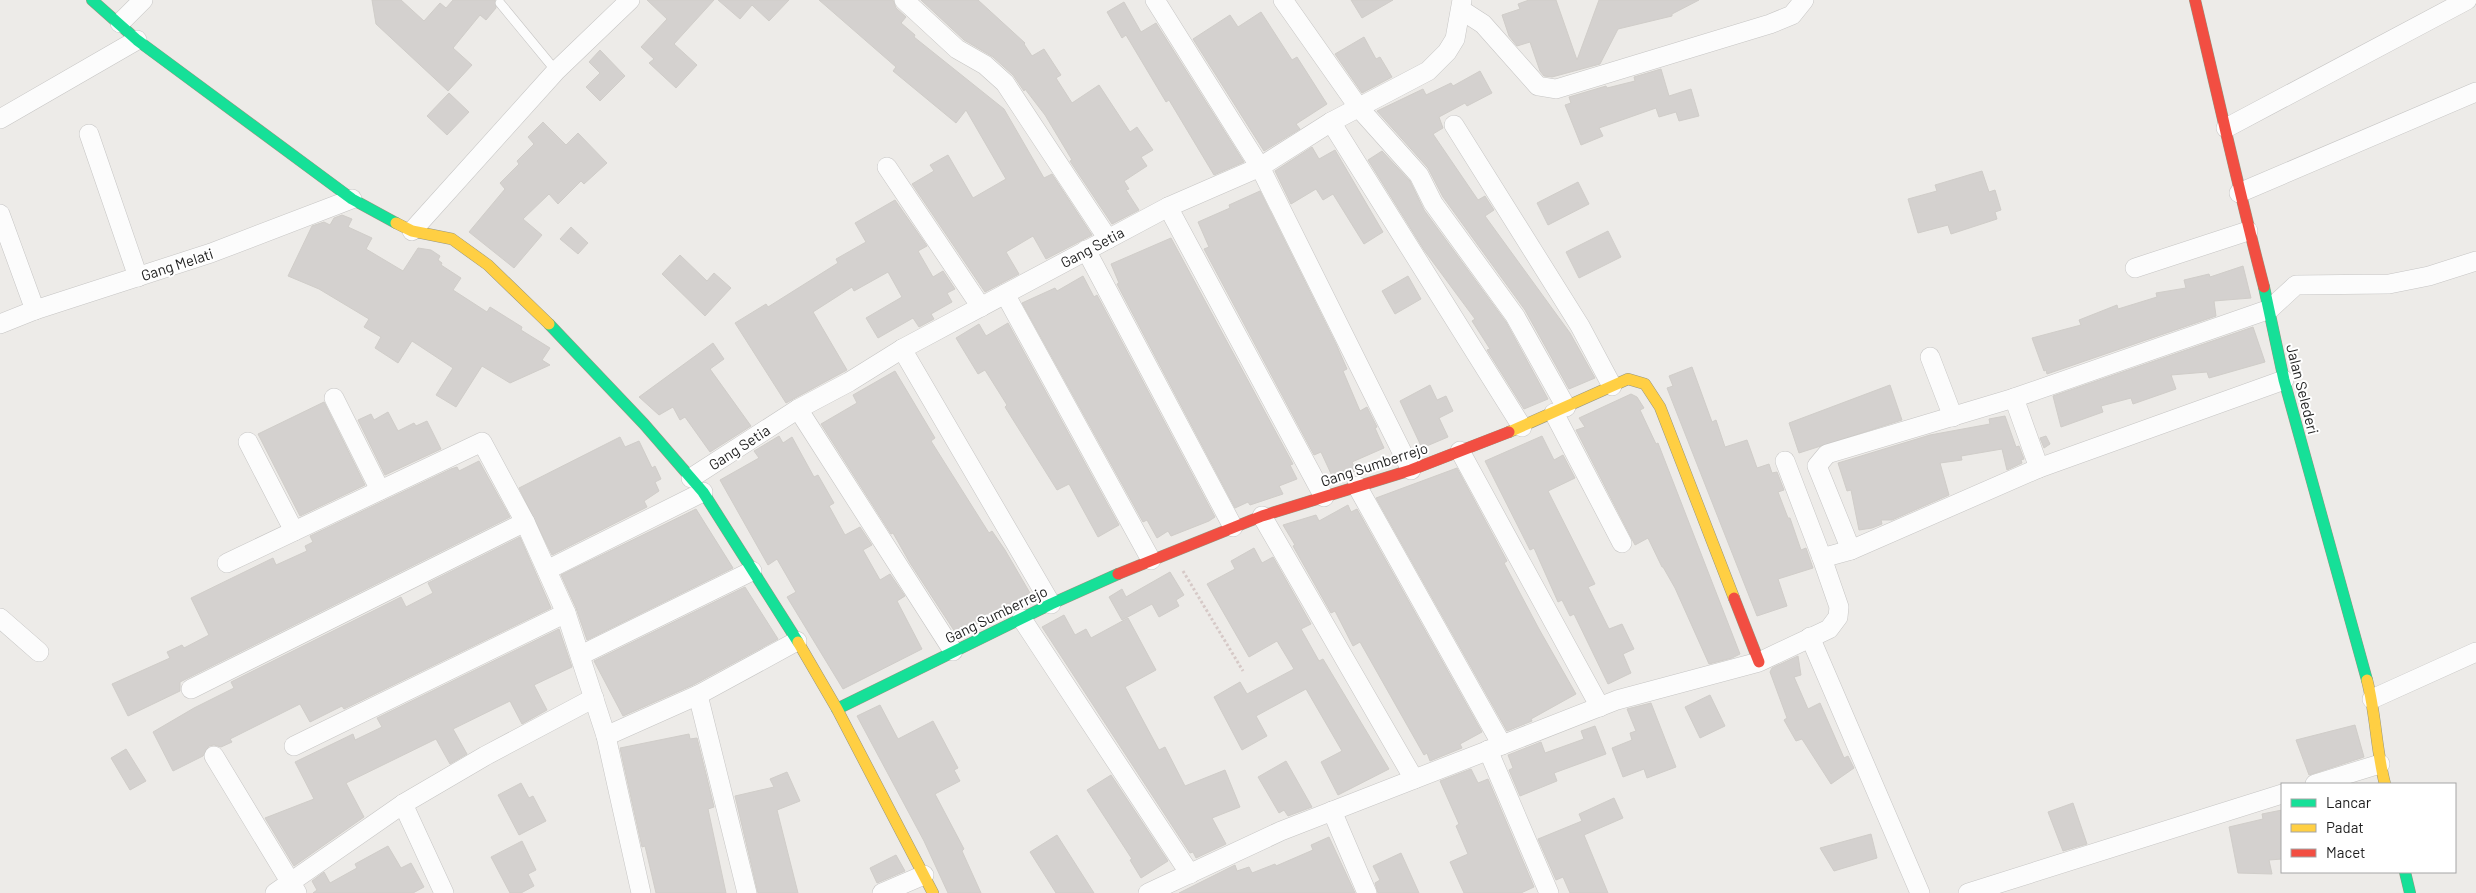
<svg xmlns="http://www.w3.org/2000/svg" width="2476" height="893" font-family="Barlow,sans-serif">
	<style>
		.building { fill: #d4d1cf; stroke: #d0cdc9 }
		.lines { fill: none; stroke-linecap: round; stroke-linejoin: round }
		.lane-casing { stroke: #c6c5c4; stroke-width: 10 }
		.street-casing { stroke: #c6c5c4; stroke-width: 20 }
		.fast-casing { stroke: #969681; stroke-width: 12 }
		.slow-casing { stroke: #969681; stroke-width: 12 }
		.jam-casing { stroke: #969681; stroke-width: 12 }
		.path { stroke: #d6c9c7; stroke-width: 3; stroke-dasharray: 2.5 2.5; stroke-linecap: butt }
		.lane { stroke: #fcfcfc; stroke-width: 9 }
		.street { stroke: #fcfcfc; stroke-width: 19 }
		.fast { stroke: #16e098; stroke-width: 11 }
		.slow { stroke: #ffcf43; stroke-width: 11 }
		.jam { stroke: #f24e42; stroke-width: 11 }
		.labels { text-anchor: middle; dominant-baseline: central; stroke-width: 4; stroke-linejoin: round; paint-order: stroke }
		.street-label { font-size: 15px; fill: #1f1f1f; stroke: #fff }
	</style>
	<rect width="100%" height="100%" fill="#edebe8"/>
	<!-- building -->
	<g class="building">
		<polygon points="372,0 401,0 424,21 440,3 446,8 453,0 495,0 496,8 486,20 480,15 453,48 472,65 448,91 376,24"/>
		<polygon points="647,0 714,0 674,44 697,65 676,88 649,63 654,59 641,47 667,19"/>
		<polygon points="718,0 789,0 769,21 752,5 740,19"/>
		<polygon points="819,0 893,0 896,8 906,17 901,23 915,35 914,37 1004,109 1044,178 1052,174 1092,235 1046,259 1033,236 1006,252 1019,274 985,292 912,184 934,171 930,165 948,155 973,198 1006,179 966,110 956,123 893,71 896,67"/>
		<polygon points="921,0 978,0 1025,43 1024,44 1032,56 1044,49 1061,75 1056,78 1072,103 1099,85 1130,132 1137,127 1153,150 1141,157 1147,166 1124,181 1129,189 1126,190 1139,210 1112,224 1070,161 1072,160 1045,115 1025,89 1024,91 1013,75 993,57 964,40"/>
		<polygon points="1351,0 1393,0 1362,18"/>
		<polygon points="1529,0 1556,0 1577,60 1599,0 1699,0 1672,14 1672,16 1618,29 1600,64 1552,77 1544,76 1540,71 1530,42 1517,46 1509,36 1502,15 1520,9 1518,4"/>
		<polygon points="1124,2 1141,32 1156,23 1244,162 1214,175 1169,100 1166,102 1126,35 1122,38 1107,12"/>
		<polygon points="1261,12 1292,60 1297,57 1327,104 1296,124 1300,129 1264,151 1193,39 1230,15 1238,27"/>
		<polygon points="1364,37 1376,59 1380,57 1392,77 1362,93 1335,54"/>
		<polygon points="600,50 625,76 600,101 586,87 600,73 589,62"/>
		<polygon points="1661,69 1669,96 1691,89 1699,116 1679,121 1676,112 1659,117 1656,108 1599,128 1603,136 1581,145 1565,105 1571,103 1569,97 1606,86 1607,88 1635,81 1634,77"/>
		<polygon points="1480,71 1492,93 1467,106 1465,103 1439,117 1443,128 1433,134 1478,200 1485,196 1494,210 1485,216 1570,333 1595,378 1569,389 1525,310 1443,197 1428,168 1377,111 1423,89 1426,95 1451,83 1453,86"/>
		<polygon points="449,93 469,112 447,135 427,116"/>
		<polygon points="543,122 566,145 578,133 607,163 584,184 581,181 558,204 549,194 523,219 542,235 514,268 469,232 505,189 500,183 519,164 517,161 534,144 528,137"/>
		<polygon points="1312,147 1319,159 1335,150 1383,232 1364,244 1333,194 1323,200 1316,189 1291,204 1275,171"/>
		<polygon points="1382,151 1410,181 1424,210 1506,322 1548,399 1524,409 1487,350 1490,349 1472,321 1475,319 1424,250 1368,160"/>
		<polygon points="1982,171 1989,192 1995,190 2001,210 1995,212 1997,219 1951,234 1948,225 1918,233 1908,199 1937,191 1935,185"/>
		<polygon points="1578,182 1589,204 1548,225 1537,203"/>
		<polygon points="1260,191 1336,344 1347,369 1343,371 1360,411 1367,407 1377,427 1375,428 1384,448 1352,462 1356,471 1333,478 1321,452 1314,455 1204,249 1209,247 1198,222 1230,208 1229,205"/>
		<polygon points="895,200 927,246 918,251 933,277 943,271 955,289 947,293 952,302 931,314 934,319 919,327 913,318 878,338 866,318 902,297 888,272 854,291 852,287 813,312 847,370 786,403 735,323 766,304 768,307 838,263 836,259 866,242 855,223"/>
		<polygon points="342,215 352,219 348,227 372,238 366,249 403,271 418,248 431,250 440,256 438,260 442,263 441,265 461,278 453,290 487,312 490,307 522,327 521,330 550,348 542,360 550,365 510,383 482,366 456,407 436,395 453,368 412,341 398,363 375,348 381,337 364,327 369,319 319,289 288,276 312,226 324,222 330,225 334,218"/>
		<polygon points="571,227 588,243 578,254 560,239"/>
		<polygon points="1608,231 1621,257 1579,278 1566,252"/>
		<polygon points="1171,238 1293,464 1290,465 1297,479 1279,486 1283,494 1250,505 1248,502 1235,508 1117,284 1119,283 1111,264"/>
		<polygon points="680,255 707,281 714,273 731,288 705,316 662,274"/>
		<polygon points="2243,266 2251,298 2214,301 2216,316 2047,374 2046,370 2044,371 2032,338 2081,325 2079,320 2117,305 2118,309 2157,297 2156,293 2186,288 2184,280 2209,274 2210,277"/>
		<polygon points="1083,276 1094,297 1097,295 1215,517 1209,521 1171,536 1168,531 1157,538 1147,520 1143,522 1022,303 1055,288 1057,291"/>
		<polygon points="1408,276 1421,299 1395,314 1382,291"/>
		<polygon points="1008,323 1119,525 1098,537 1069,484 1057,490 1005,407 1007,405 985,370 978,374 956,338 979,324 986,336"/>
		<polygon points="2253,327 2265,362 2209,378 2207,372 2171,375 2176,389 2133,404 2131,398 2101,406 2103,412 2061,427 2053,396"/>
		<polygon points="713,343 724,359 710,369 751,426 710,452 685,417 680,420 673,407 659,415 639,397"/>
		<polygon points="1692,367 1712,422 1716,420 1725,447 1747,440 1757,468 1769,464 1772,473 1777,472 1784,490 1778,492 1788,518 1790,518 1801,550 1806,548 1813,568 1778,579 1787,606 1757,616 1667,388 1673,386 1669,376"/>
		<polygon points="895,371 935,438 931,441 989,533 992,531 1005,550 1030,593 996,614 967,629 965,626 955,632 910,563 893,533 891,534 821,424 857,403 853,395"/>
		<polygon points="1430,385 1437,400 1446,396 1453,411 1439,418 1448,437 1422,448 1400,401"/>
		<polygon points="1890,385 1902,420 1799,453 1789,423"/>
		<polygon points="1631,394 1637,397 1644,408 1640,410 1656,444 1658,443 1740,654 1732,658 1709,664 1675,588 1663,567 1662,567 1648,538 1635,545 1576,430 1585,427 1579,418"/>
		<polygon points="324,402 365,485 300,516 258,434"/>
		<polygon points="388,412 398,431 414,423 416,426 427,421 441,449 385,475 358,420 371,414 374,420"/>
		<polygon points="2005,416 2016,447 2019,446 2024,459 2021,460 2022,463 2007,470 2002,449 1961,456 1962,460 1940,463 1949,495 1892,520 1881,520 1882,524 1872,528 1859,530 1851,490 1847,491 1838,463 1930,435 1990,424 1989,419"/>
		<polygon points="779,436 783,443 792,437 814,477 818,475 834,503 829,506 845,535 860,527 872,545 863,550 880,580 890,574 905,596 897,601 922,649 843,689 787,597 796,592 777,559 768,565 720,480 759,458 754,451"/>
		<polygon points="1542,436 1554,460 1563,455 1575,478 1548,491 1595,584 1588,587 1609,629 1622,624 1634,649 1623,654 1631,673 1608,684 1574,614 1570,616 1562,600 1558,602 1534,548 1530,550 1485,461"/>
		<polygon points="2046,436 2050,444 2044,448 2040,438"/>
		<polygon points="620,437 625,447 639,441 652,468 655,466 661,479 655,482 659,491 644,501 647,507 552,555 519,488"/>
		<polygon points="479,461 510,517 180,682 180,691 128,716 112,684 170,658 167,652 182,645 184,648 209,635 191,598 273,558 276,565 307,551 305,546 313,542 310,536 451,469 457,467 459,471"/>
		<polygon points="1457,468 1507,561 1504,563 1539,629 1576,694 1531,719 1532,721 1507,731 1376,498"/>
		<polygon points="1348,505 1351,512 1357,509 1482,732 1460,744 1462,748 1430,761 1427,753 1424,755 1360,642 1353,646 1335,611 1331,613 1293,546 1295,545 1283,525 1316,515 1319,521"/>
		<polygon points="696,509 733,568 587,640 576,608 561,575"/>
		<polygon points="520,537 551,608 344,709 342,706 310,722 300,704 230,739 232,742 221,747 214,745 209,746 203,756 173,771 153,732 194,708 234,688 231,682 401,597 406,607 433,593 428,583"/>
		<polygon points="1254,548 1262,563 1273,557 1311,624 1301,629 1319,661 1323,659 1389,769 1338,795 1321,762 1342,751 1306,689 1256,716 1267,736 1242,750 1214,697 1240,682 1247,694 1294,669 1277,641 1249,657 1207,584 1235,569 1231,561"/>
		<polygon points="1170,572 1184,595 1176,600 1179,606 1159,617 1152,604 1122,620 1109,597 1122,589 1126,597"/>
		<polygon points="745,587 778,639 693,685 623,716 594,661"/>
		<polygon points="1064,615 1075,635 1086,629 1091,638 1128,618 1156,670 1125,687 1159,750 1165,747 1185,786 1225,770 1240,807 1212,818 1226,844 1196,858 1193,852 1190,853 1042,627"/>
		<polygon points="559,629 572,667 534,685 547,710 522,724 510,701 453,729 467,754 450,764 436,739 346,783 364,817 294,866 265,818 314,799 295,762 353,734 355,740 382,727 377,718"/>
		<polygon points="1798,656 1801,675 1794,677 1808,709 1820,703 1844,758 1848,756 1854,768 1831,784 1802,739 1796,741 1784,720 1787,718 1770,672 1772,668"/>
		<polygon points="1710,695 1725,726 1700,738 1685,707"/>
		<polygon points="1651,703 1676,767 1647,778 1644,769 1623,777 1612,748 1632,740 1630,733 1636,731 1627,709"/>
		<polygon points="880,705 898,739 933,721 958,768 954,770 960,781 935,794 964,849 962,851 981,893 948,893 924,841 857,716"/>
		<polygon points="2355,725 2364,757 2309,775 2296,740"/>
		<polygon points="1595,726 1606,754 1554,773 1557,781 1520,796 1509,770 1513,768 1508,755 1541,742 1545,753 1584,739 1581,731"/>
		<polygon points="689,734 690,739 697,738 706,774 714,807 708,809 726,893 656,893 645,846 642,847 620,748"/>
		<polygon points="126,749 146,781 130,790 111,758"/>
		<polygon points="1286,761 1312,807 1288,816 1284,810 1279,813 1258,777"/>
		<polygon points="1471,769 1478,783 1488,779 1534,887 1521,893 1464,893 1450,862 1468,854 1456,826 1459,824 1440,781"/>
		<polygon points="787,772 800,801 777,810 798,893 758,893 735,796 774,787 770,779"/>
		<polygon points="1111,775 1168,861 1141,878 1130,860 1132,859 1087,790"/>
		<polygon points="521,783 529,798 533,796 546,821 519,835 498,795"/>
		<polygon points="1614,798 1623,818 1584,835 1608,893 1570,893 1563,877 1556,880 1538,839 1582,821 1579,814"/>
		<polygon points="2073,803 2087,844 2063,851 2048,812"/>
		<polygon points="2282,810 2282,859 2269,860 2272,874 2238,873 2229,827 2263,819 2262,814"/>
		<polygon points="1871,834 1877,858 1834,871 1820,848"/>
		<polygon points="1057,835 1094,893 1056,893 1030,852"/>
		<polygon points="1329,837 1355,893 1179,893 1235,865 1237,871 1249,867 1252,873 1275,864 1276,866 1313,850 1311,845"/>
		<polygon points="522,841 536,870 528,874 534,886 521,893 510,893 491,857"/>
		<polygon points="388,846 401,868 411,863 424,887 413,893 313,893 317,890 312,881 324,872 330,883 357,868 355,864"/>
		<polygon points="1401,853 1419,893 1378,893 1375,883 1380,880 1373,866"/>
		<polygon points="896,855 905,871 877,883 870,868"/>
	</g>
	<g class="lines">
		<defs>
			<polyline id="lane" points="500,3 556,71"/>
			<g id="street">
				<polyline points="904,0 957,49 985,65 1005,83 1108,239"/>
				<polyline points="1155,0 1260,167 1411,470"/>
				<polyline points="1283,0 1359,108 1419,175 1433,203 1515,316 1566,407"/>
				<polyline points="1461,15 1466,13 1483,24 1538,86 1556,89 1770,24 1792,15 1804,0"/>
				<polyline points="120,23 143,0"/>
				<polyline points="0,119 137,40"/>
				<polyline points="1331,122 1522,427"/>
				<polyline points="1454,125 1580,326 1612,386"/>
				<polyline points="2226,128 2467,0"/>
				<polyline points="89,134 138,277"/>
				<polyline points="887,167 981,307"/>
				<polyline points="2239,193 2476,92"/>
				<polyline points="1168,207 1324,497"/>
				<polyline points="0,214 35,310"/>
				<polyline points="412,231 556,71 630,0"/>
				<polyline points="1086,250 1233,527"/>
				<polyline points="2135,268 2248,231"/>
				<polyline points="1005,294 1151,560"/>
				<polyline points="0,324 35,310 211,253 352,199"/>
				<polyline points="902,349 1051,604"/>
				<polyline points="1930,357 1953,417"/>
				<polyline points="334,398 380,490"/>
				<polyline points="2014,398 2039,468"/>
				<polyline points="798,409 953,651"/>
				<polyline points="1554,413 1622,543"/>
				<polyline points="248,442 294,531"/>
				<polyline points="1460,451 1600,707"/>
				<polyline points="691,478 798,409 849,382 902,349 1168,207 1260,167 1331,122 1428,71 1447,52 1455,39 1462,0"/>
				<polyline points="1357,486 1502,745"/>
				<polyline points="1262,516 1414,779"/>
				<polyline points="1851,550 1817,466 1827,454 2014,398 2270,309 2296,285 2389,284 2429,276 2476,261"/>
				<polyline points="1822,558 1851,550 2039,468 2284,380"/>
				<polyline points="227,563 482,442 525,522 566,613 606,736 641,893"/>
				<polyline points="547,570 703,492"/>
				<polyline points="0,618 39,652"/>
				<polyline points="1022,619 1190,874"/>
				<polyline points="1810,637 1920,893"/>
				<polyline points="581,655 752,571"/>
				<polyline points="191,689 525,522"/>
				<polyline points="698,695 747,893"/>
				<polyline points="2372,699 2476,652"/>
				<polyline points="606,736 698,695 797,641"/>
				<polyline points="294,746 566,613"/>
				<polyline points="1488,750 1549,893"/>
				<polyline points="214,756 297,893"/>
				<polyline points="2315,784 2380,764"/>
				<polyline points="403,804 444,893"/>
				<polyline points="1332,811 1367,893"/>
				<polyline points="275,893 403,804 485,756 594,698"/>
				<polyline points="882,893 924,875"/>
				<polyline points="1148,893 1281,831 1502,745 1617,700 1759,662 1829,629 1838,617 1839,607 1822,558 1785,461"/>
				<polyline points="1968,893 2282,794"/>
			</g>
			<g id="fast">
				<polyline points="92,0 137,40 352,199 396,223"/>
				<polyline points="2264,287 2284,380 2367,680"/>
				<polyline points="549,324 644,424 703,492 798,642"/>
				<polyline points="837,709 1051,604 1118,574"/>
				<polyline points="2405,872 2410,893"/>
			</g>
			<g id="slow">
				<polyline points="396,223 412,231 452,239 488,265 549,324"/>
				<polyline points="1509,432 1628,379 1645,384 1660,407 1734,598"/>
				<polyline points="798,642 837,709 933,893"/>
				<path d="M2367,680C2376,714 2376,750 2385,784"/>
			</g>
			<g id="jam">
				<path d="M2195,0C2218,96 2239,192 2264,287"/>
				<polyline points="1118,574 1262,516 1411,470 1509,432"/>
				<polyline points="1734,598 1759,662"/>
			</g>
		</defs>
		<!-- lane casing -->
		<use href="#lane" class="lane-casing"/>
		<!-- street casing -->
		<use href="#street" class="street-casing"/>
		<!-- fast casing -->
		<use href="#fast" class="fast-casing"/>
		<!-- slow casing -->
		<use href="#slow" class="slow-casing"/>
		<!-- jam casing -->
		<use href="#jam" class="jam-casing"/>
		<!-- path -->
		<polyline class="path" points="1183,571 1243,671"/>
		<!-- lane -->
		<use href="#lane" class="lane"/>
		<!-- street -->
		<use href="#street" class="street"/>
		<!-- fast -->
		<use href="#fast" class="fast"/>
		<!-- slow -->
		<use href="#slow" class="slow"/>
		<!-- jam -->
		<use href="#jam" class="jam"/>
	</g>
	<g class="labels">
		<!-- street labels -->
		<g class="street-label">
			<text transform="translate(1092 247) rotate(-28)">Gang Setia</text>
			<text transform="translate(177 264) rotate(-18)">Gang Melati</text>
			<text transform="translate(2303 389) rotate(76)">Jalan Selederi</text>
			<text transform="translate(739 447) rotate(-33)">Gang Setia</text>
			<text transform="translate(1374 464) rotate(-18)">Gang Sumberrejo</text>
			<text transform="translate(996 614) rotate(-26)">Gang Sumberrejo</text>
		</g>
	</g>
	<!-- legend -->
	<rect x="2281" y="783" width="175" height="90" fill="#ffffff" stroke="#a5a5a5"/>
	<rect x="2291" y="799" width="25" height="8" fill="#16e098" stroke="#a5a5a5"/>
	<text x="2326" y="808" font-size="15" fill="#1f1f1f">Lancar</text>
	<rect x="2291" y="824" width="25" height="8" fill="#ffcf43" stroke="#a5a5a5"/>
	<text x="2326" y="833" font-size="15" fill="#1f1f1f">Padat</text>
	<rect x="2291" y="849" width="25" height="8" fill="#f24e42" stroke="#a5a5a5"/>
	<text x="2326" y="858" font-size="15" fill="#1f1f1f">Macet</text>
</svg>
